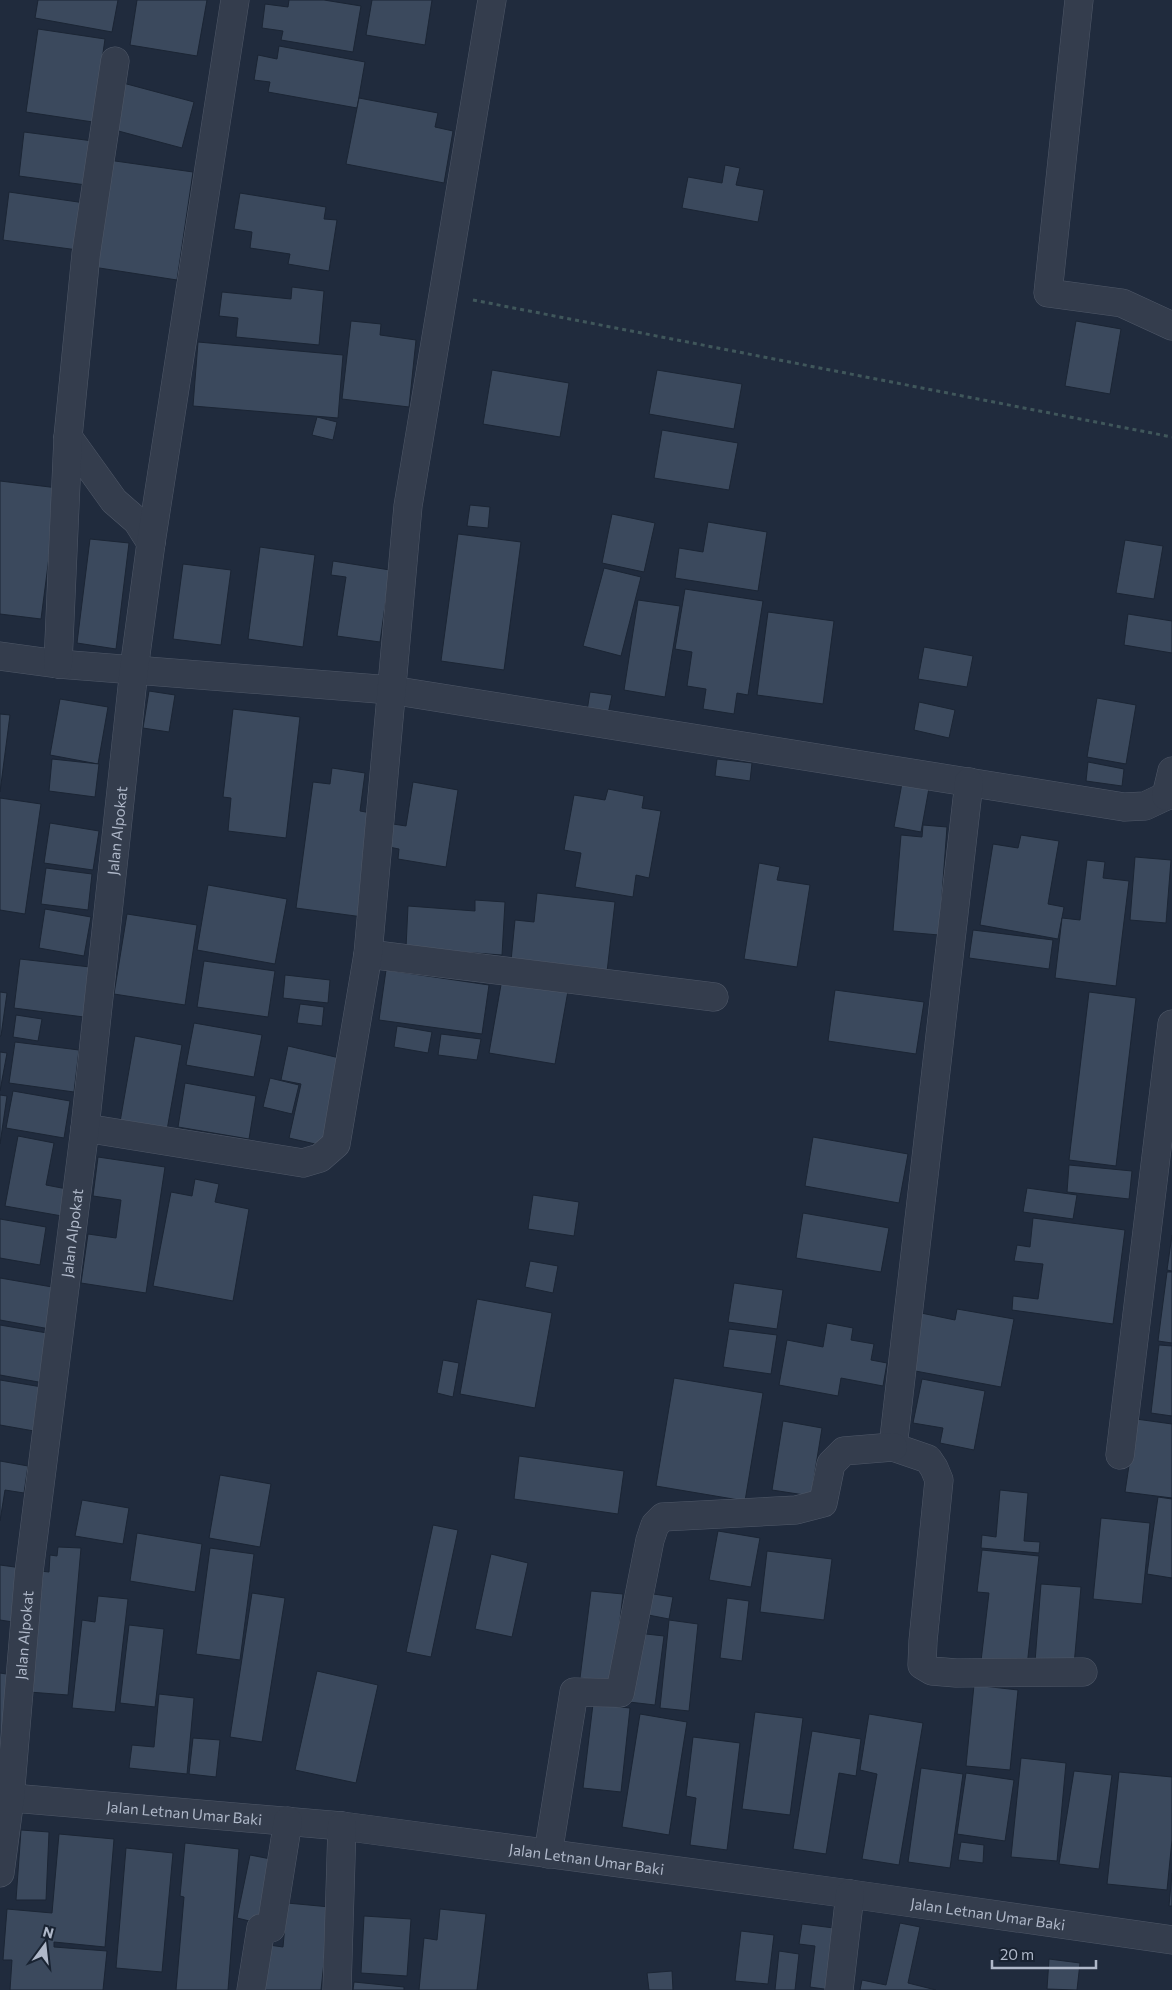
<svg xmlns="http://www.w3.org/2000/svg" width="1172" height="1990" font-family="Commissioner,sans-serif">
	<style>
		.building { fill: #3b495d; stroke: #1b2534 }
		.lines { fill: none; stroke-linecap: round; stroke-linejoin: round }
		.minor-casing { stroke: #4f5868; stroke-width: 29 }
		.path { stroke: #40575b; stroke-width: 3; stroke-dasharray: 4 4; stroke-linecap: butt }
		.minor { stroke: #343d4d; stroke-width: 28 }
		.labels { text-anchor: middle; dominant-baseline: central; stroke-width: 5; stroke-linejoin: round; paint-order: stroke }
		.street-label { font-size: 15px; fill: #afb8c9; stroke: #192332 }
	</style>
	<rect width="100%" height="100%" fill="#202b3d"/>
	<!-- building -->
	<g class="building">
		<polygon points="38,0 118,0 112,32 35,18"/>
		<polygon points="137,0 207,0 197,56 130,45"/>
		<polygon points="289,0 324,0 361,6 353,52 281,40 283,31 262,28 265,4 288,7"/>
		<polygon points="372,0 432,0 425,45 366,35"/>
		<polygon points="38,29 105,39 93,122 26,112"/>
		<polygon points="279,46 365,62 357,108 268,92 270,82 254,80 258,55 277,59"/>
		<polygon points="123,83 194,102 182,148 111,129"/>
		<polygon points="359,98 438,113 435,127 453,131 444,183 346,164"/>
		<polygon points="24,132 93,141 86,185 19,176"/>
		<polygon points="108,160 193,172 177,280 93,267"/>
		<polygon points="725,165 740,168 736,185 764,190 758,222 682,208 688,177 722,183"/>
		<polygon points="9,192 85,203 78,250 3,240"/>
		<polygon points="240,193 326,207 324,219 337,220 329,271 288,264 290,254 250,248 252,232 234,229"/>
		<polygon points="292,287 324,291 319,345 236,337 238,318 219,316 222,292 291,299"/>
		<polygon points="351,321 381,324 380,335 416,340 409,407 342,399"/>
		<polygon points="1076,321 1121,329 1110,394 1065,386"/>
		<polygon points="198,342 343,355 338,418 193,406"/>
		<polygon points="492,370 569,383 560,437 483,424"/>
		<polygon points="657,370 742,384 734,429 649,414"/>
		<polygon points="317,417 337,422 333,440 312,435"/>
		<polygon points="662,430 738,443 729,490 654,478"/>
		<polygon points="0,481 58,488 41,619 0,614"/>
		<polygon points="470,505 490,507 488,528 467,526"/>
		<polygon points="612,514 655,523 644,572 602,563"/>
		<polygon points="708,522 767,532 758,591 675,578 679,548 703,552"/>
		<polygon points="458,534 521,542 504,670 441,661"/>
		<polygon points="90,539 129,543 116,649 77,643"/>
		<polygon points="1125,540 1163,546 1154,599 1116,593"/>
		<polygon points="260,547 315,555 303,647 248,639"/>
		<polygon points="333,561 390,570 380,642 337,636 346,577 331,575"/>
		<polygon points="183,564 231,570 221,645 173,639"/>
		<polygon points="604,568 641,577 621,656 583,646"/>
		<polygon points="685,589 763,601 748,695 737,693 734,714 703,709 706,689 687,686 692,652 675,649"/>
		<polygon points="638,600 680,606 665,697 624,690"/>
		<polygon points="768,612 834,621 823,704 757,695"/>
		<polygon points="1128,614 1172,621 1172,653 1124,645"/>
		<polygon points="924,647 973,656 967,687 918,679"/>
		<polygon points="149,691 175,695 169,732 143,728"/>
		<polygon points="590,692 612,695 608,714 587,711"/>
		<polygon points="1097,698 1136,705 1126,764 1087,757"/>
		<polygon points="60,699 108,707 98,764 50,755"/>
		<polygon points="919,702 955,710 949,738 914,730"/>
		<polygon points="233,709 300,717 286,838 228,831 231,798 223,797"/>
		<polygon points="0,714 10,715 0,792"/>
		<polygon points="52,759 99,764 95,797 49,791"/>
		<polygon points="717,759 752,763 750,781 715,776"/>
		<polygon points="1088,762 1124,769 1122,786 1086,781"/>
		<polygon points="332,768 365,773 360,811 377,814 363,917 296,908 313,782 330,784"/>
		<polygon points="413,782 458,790 446,867 398,859 399,849 389,847 393,824 406,826"/>
		<polygon points="902,783 929,788 921,832 894,827"/>
		<polygon points="608,789 644,796 642,808 661,811 649,878 636,875 633,897 575,887 581,853 564,850 574,795 605,800"/>
		<polygon points="0,798 41,804 25,914 0,910"/>
		<polygon points="50,823 99,831 93,870 44,863"/>
		<polygon points="923,825 947,827 939,935 893,931 901,835 922,837"/>
		<polygon points="1021,835 1059,841 1048,904 1064,907 1058,939 980,925 993,844 1018,848"/>
		<polygon points="1135,857 1171,860 1166,923 1130,920"/>
		<polygon points="1087,860 1105,862 1103,878 1129,881 1116,986 1055,978 1062,918 1080,920"/>
		<polygon points="759,863 780,867 777,880 810,885 797,967 744,959"/>
		<polygon points="46,868 92,874 88,910 41,904"/>
		<polygon points="208,885 287,899 275,964 197,950"/>
		<polygon points="537,893 615,902 607,972 511,961 515,920 534,922"/>
		<polygon points="475,900 505,902 502,955 406,948 408,906 475,911"/>
		<polygon points="45,909 91,917 84,956 39,948"/>
		<polygon points="127,914 197,925 185,1005 114,994"/>
		<polygon points="973,930 1053,940 1049,969 969,958"/>
		<polygon points="20,959 90,967 84,1017 14,1008"/>
		<polygon points="204,961 275,971 268,1017 197,1007"/>
		<polygon points="386,970 489,985 482,1034 379,1020"/>
		<polygon points="285,975 330,980 328,1003 283,998"/>
		<polygon points="502,979 568,991 555,1064 489,1053"/>
		<polygon points="835,990 924,1002 916,1054 828,1041"/>
		<polygon points="0,992 7,993 1,1036 0,1036"/>
		<polygon points="1089,992 1136,998 1116,1166 1069,1160"/>
		<polygon points="300,1004 324,1007 322,1026 297,1023"/>
		<polygon points="16,1015 42,1019 38,1041 13,1037"/>
		<polygon points="194,1023 262,1035 254,1077 186,1065"/>
		<polygon points="397,1026 432,1032 428,1053 394,1047"/>
		<polygon points="441,1034 481,1039 477,1060 438,1055"/>
		<polygon points="135,1036 182,1045 167,1130 120,1122"/>
		<polygon points="15,1042 79,1050 74,1092 9,1083"/>
		<polygon points="288,1046 344,1059 324,1146 289,1138 301,1084 281,1080"/>
		<polygon points="0,1052 7,1053 0,1091"/>
		<polygon points="270,1078 299,1085 292,1114 263,1107"/>
		<polygon points="185,1083 256,1096 249,1139 178,1127"/>
		<polygon points="13,1091 70,1101 64,1138 6,1128"/>
		<polygon points="0,1095 7,1096 0,1144"/>
		<polygon points="18,1136 54,1143 46,1185 67,1189 62,1216 5,1206"/>
		<polygon points="813,1137 908,1154 899,1203 805,1186"/>
		<polygon points="98,1157 165,1167 146,1293 81,1283 88,1234 116,1238 121,1200 93,1196"/>
		<polygon points="1069,1165 1132,1171 1129,1199 1067,1192"/>
		<polygon points="195,1179 219,1184 215,1202 249,1209 233,1301 153,1286 171,1192 192,1196"/>
		<polygon points="1027,1188 1077,1195 1073,1219 1023,1212"/>
		<polygon points="533,1195 579,1202 574,1236 528,1229"/>
		<polygon points="803,1213 889,1228 881,1272 796,1258"/>
		<polygon points="1033,1218 1125,1230 1113,1324 1012,1310 1013,1296 1038,1299 1043,1264 1014,1261 1017,1245 1030,1247"/>
		<polygon points="0,1219 46,1227 40,1265 0,1258"/>
		<polygon points="1172,1235 1172,1271 1167,1270"/>
		<polygon points="530,1261 558,1266 553,1293 525,1287"/>
		<polygon points="1167,1272 1172,1272 1172,1343 1158,1341"/>
		<polygon points="0,1278 58,1288 50,1329 0,1320"/>
		<polygon points="734,1283 783,1290 777,1329 728,1322"/>
		<polygon points="477,1299 552,1313 535,1408 460,1394"/>
		<polygon points="957,1309 1014,1319 1001,1387 910,1370 921,1313 955,1320"/>
		<polygon points="827,1323 853,1328 851,1340 874,1344 871,1360 887,1363 883,1386 841,1378 838,1396 779,1385 787,1340 823,1347"/>
		<polygon points="0,1325 53,1334 44,1383 0,1375"/>
		<polygon points="729,1329 777,1335 771,1374 723,1367"/>
		<polygon points="1159,1345 1172,1346 1172,1416 1151,1413"/>
		<polygon points="443,1360 459,1363 453,1397 437,1393"/>
		<polygon points="674,1378 763,1393 745,1501 656,1486"/>
		<polygon points="922,1379 985,1391 974,1450 940,1443 943,1428 913,1423"/>
		<polygon points="0,1380 42,1387 34,1431 0,1425"/>
		<polygon points="1136,1419 1172,1424 1172,1498 1125,1492"/>
		<polygon points="783,1421 822,1428 811,1496 772,1490"/>
		<polygon points="519,1456 624,1471 618,1514 514,1499"/>
		<polygon points="0,1461 28,1466 24,1493 5,1490 0,1521"/>
		<polygon points="220,1475 271,1484 260,1547 209,1538"/>
		<polygon points="1000,1490 1028,1493 1024,1541 1040,1542 1039,1553 981,1548 982,1535 996,1537"/>
		<polygon points="1158,1497 1172,1499 1172,1578 1147,1574"/>
		<polygon points="82,1500 129,1508 123,1544 75,1536"/>
		<polygon points="1101,1518 1150,1523 1142,1604 1093,1599"/>
		<polygon points="433,1525 458,1530 431,1657 406,1652"/>
		<polygon points="718,1531 760,1538 751,1587 709,1580"/>
		<polygon points="137,1533 202,1544 195,1592 130,1581"/>
		<polygon points="58,1547 81,1548 68,1695 29,1692 40,1571 49,1572 50,1555 57,1556"/>
		<polygon points="210,1548 254,1554 240,1660 196,1654"/>
		<polygon points="982,1550 1039,1556 1027,1666 981,1661 989,1593 977,1592"/>
		<polygon points="767,1551 832,1559 824,1620 760,1612"/>
		<polygon points="491,1554 528,1563 512,1637 475,1629"/>
		<polygon points="0,1565 22,1568 13,1622 0,1620"/>
		<polygon points="1041,1584 1081,1587 1074,1665 1035,1662"/>
		<polygon points="591,1591 623,1594 613,1682 580,1678"/>
		<polygon points="252,1593 285,1598 262,1742 230,1737"/>
		<polygon points="647,1593 673,1597 669,1619 643,1614"/>
		<polygon points="98,1596 128,1599 115,1712 72,1708 82,1620 95,1622"/>
		<polygon points="727,1598 749,1601 742,1661 720,1658"/>
		<polygon points="669,1620 698,1624 689,1711 660,1708"/>
		<polygon points="129,1625 164,1629 155,1707 120,1703"/>
		<polygon points="637,1633 664,1636 655,1705 629,1702"/>
		<polygon points="317,1671 378,1685 356,1783 295,1770"/>
		<polygon points="0,1673 13,1675 0,1750"/>
		<polygon points="974,1685 1018,1690 1010,1770 966,1766"/>
		<polygon points="159,1694 194,1698 187,1774 129,1768 132,1745 154,1747"/>
		<polygon points="593,1704 630,1708 621,1792 583,1788"/>
		<polygon points="755,1712 803,1718 790,1815 742,1809"/>
		<polygon points="640,1714 687,1722 669,1835 622,1827"/>
		<polygon points="869,1714 923,1723 899,1865 862,1859 877,1774 860,1770"/>
		<polygon points="812,1731 861,1739 856,1776 839,1773 826,1854 793,1849"/>
		<polygon points="693,1737 740,1743 727,1850 690,1845 696,1798 686,1796"/>
		<polygon points="193,1738 220,1740 216,1777 189,1774"/>
		<polygon points="1021,1758 1066,1763 1057,1861 1011,1857"/>
		<polygon points="921,1768 963,1774 950,1868 908,1862"/>
		<polygon points="1074,1771 1112,1775 1099,1869 1059,1864"/>
		<polygon points="1119,1772 1172,1777 1172,1840 1167,1890 1107,1884"/>
		<polygon points="966,1773 1014,1780 1005,1841 957,1834"/>
		<polygon points="21,1830 49,1832 46,1900 16,1900"/>
		<polygon points="59,1834 114,1839 105,1947 54,1942 54,1947 107,1951 103,1990 10,1990 12,1960 3,1960 7,1909 52,1913"/>
		<polygon points="961,1842 984,1845 983,1863 958,1860"/>
		<polygon points="185,1843 239,1849 228,1990 176,1990 184,1897 180,1896"/>
		<polygon points="126,1848 173,1853 162,1972 116,1968"/>
		<polygon points="250,1855 276,1860 262,1924 237,1918"/>
		<polygon points="1172,1873 1172,1906 1169,1906"/>
		<polygon points="287,1903 330,1907 321,1990 264,1990 269,1945 283,1947"/>
		<polygon points="440,1909 486,1914 477,1990 419,1990 424,1938 437,1940"/>
		<polygon points="364,1916 411,1919 407,1976 361,1973"/>
		<polygon points="900,1923 920,1927 908,1983 936,1990 860,1990 862,1980 886,1985"/>
		<polygon points="802,1924 842,1929 831,1990 810,1987 815,1946 799,1944"/>
		<polygon points="741,1931 774,1935 768,1984 735,1981"/>
		<polygon points="779,1951 799,1954 795,1990 775,1990"/>
		<polygon points="1049,1959 1080,1963 1077,1990 1047,1989"/>
		<polygon points="672,1971 673,1990 649,1990 647,1973"/>
		<polygon points="354,1982 404,1987 404,1990 353,1990"/>
	</g>
	<g class="lines">
		<defs>
			<g id="minor">
				<polyline points="1079,0 1048,293 1122,303 1172,326"/>
				<polyline points="68,437 114,501 137,521 151,543"/>
				<polyline points="0,656 58,664 391,690 1124,807 1145,806 1166,796"/>
				<polyline points="58,664 68,437 86,254 115,61"/>
				<polyline points="969,782 893,1447 928,1459 934,1468 939,1480 923,1641 922,1665 932,1671 956,1673 1083,1672"/>
				<polyline points="1166,796 1172,771"/>
				<polyline points="368,954 714,997"/>
				<polyline points="85,1128 303,1163 320,1158 336,1144 368,954 408,506 492,0"/>
				<polyline points="1120,1455 1172,1024"/>
				<path id="s1" d="M0,1797L342,1826L850,1894L1172,1940"/>
				<polyline points="548,1854 574,1692 620,1693 650,1540 655,1525 663,1517 796,1510 823,1503 831,1464 844,1451 893,1447"/>
				<path id="s2" d="M0,1873L10,1798L29,1572L85,1128L134,669L151,543L235,0"/>
				<polyline points="251,1990 261,1928 271,1928 288,1821"/>
				<polyline points="337,1990 342,1826"/>
				<polyline points="839,1990 850,1894"/>
			</g>
		</defs>
		<!-- minor casing -->
		<use href="#minor" class="minor-casing"/>
		<!-- path -->
		<polyline class="path" points="473,300 1172,437"/>
		<!-- minor -->
		<use href="#minor" class="minor"/>
	</g>
	<g class="labels">
		<!-- street labels -->
		<g class="street-label">
			<text stroke="none"><textPath href="#s2" startOffset="1049">Jalan Alpokat</textPath></text>
			<text stroke="none"><textPath href="#s2" startOffset="644">Jalan Alpokat</textPath></text>
			<text stroke="none"><textPath href="#s2" startOffset="239">Jalan Alpokat</textPath></text>
			<text stroke="none"><textPath href="#s1" startOffset="185">Jalan Letnan Umar Baki</textPath></text>
			<text stroke="none"><textPath href="#s1" startOffset="590">Jalan Letnan Umar Baki</textPath></text>
			<text stroke="none"><textPath href="#s1" startOffset="995">Jalan Letnan Umar Baki</textPath></text>
		</g>
	</g>
	<!-- north arrow -->
	<g transform="translate(45 1945) rotate(15)" stroke="#192332" stroke-width="4" paint-order="stroke">
	<path d="M0-4L9 19L0 12L-9 19Z" fill="#afb8c9"/>
	<text y="-8" font-size="14" font-weight="bold" text-anchor="middle" fill="#afb8c9">N</text>
	</g>
	<!-- scale -->
	<path d="M992 1960v8h104v-8" fill="none" stroke="#afb8c9" stroke-width="2.5"/>
	<text x="1000" y="1960" font-size="15" fill="#afb8c9" stroke="#192332" stroke-width="4" paint-order="stroke">20 m</text>
</svg>
